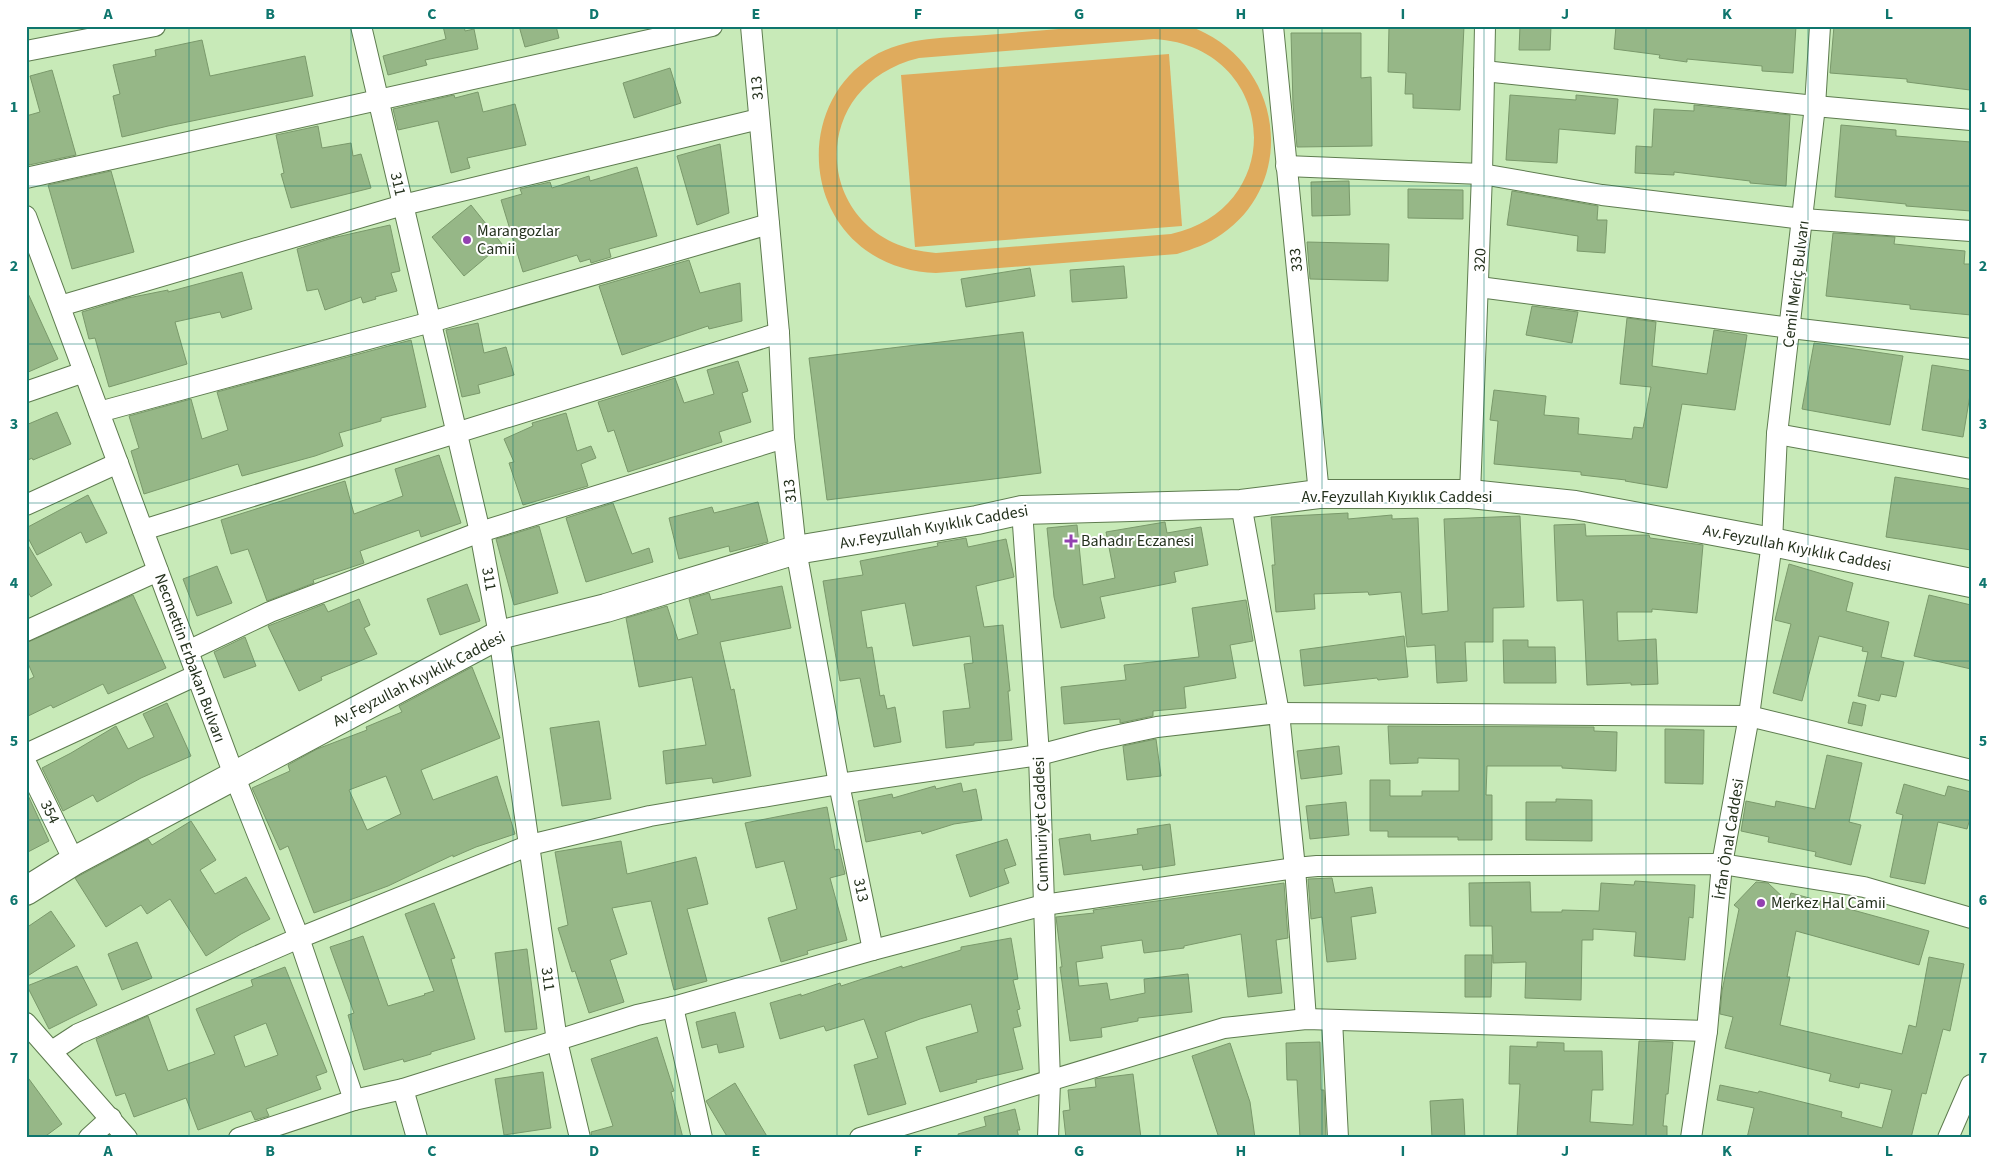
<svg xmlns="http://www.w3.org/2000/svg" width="1997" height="1164" font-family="'Source Sans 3',sans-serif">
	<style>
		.green { fill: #dfab5d; fill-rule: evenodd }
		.building { fill: #96b787; stroke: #7a996b; fill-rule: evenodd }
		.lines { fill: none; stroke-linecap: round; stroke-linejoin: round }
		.street-casing { stroke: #5e7c4f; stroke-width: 22 }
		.secondary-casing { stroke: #5e7c4f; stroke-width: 30 }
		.street { stroke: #fff; stroke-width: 20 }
		.secondary { stroke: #fff; stroke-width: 28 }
		.grid { fill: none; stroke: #0f766e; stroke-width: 1; stroke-opacity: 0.55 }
		.poi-dot { fill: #9341b1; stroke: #fff; stroke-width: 2 }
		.labels { text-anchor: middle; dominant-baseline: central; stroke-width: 4; stroke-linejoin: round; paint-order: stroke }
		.street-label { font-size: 16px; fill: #24311d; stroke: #fff }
		.poi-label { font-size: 16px; fill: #24311d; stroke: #fff; text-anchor: start }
		.neatline { fill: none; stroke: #0f766e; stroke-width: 2 }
		.grid-label { font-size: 16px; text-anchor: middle; font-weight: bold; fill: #0f766e }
	</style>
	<rect width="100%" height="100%" fill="#c8eab8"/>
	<!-- green -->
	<g class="green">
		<path d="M1096,26C1117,26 1139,26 1160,26C1169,26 1178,25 1187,26C1193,27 1199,30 1205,33C1283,72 1296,183 1222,234C1208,244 1193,249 1177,254L936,273C907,272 879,263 857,243C801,193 807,97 872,57C906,36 948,38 986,35C1023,32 1059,29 1096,26ZM1154,39C1277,46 1291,207 1171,234L936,253C814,245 800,87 919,58Z"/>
		<polygon points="1169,54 1182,226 915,247 901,75"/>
	</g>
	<!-- building -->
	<g class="building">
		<polygon points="443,26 464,26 465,31 474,29 478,49 425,60 427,65 388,75 383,56 446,39"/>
		<polygon points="519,26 556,26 559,38 525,47"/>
		<polygon points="1389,26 1464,26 1460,110 1413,108 1413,94 1405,94 1406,73 1388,72"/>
		<polygon points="1520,26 1551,26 1550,50 1519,50"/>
		<polygon points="1616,26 1796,26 1793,73 1762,71 1762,66 1687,59 1687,62 1659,58 1660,55 1614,49"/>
		<polygon points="1834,26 1971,26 1970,90 1907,82 1907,79 1830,73"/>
		<polygon points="1291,33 1361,33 1361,78 1371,77 1372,146 1297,147 1293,104"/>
		<polygon points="202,40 210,76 305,56 313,96 168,126 122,137 113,96 120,94 113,65 156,56 155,50"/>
		<polygon points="670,68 681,103 634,118 623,83"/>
		<polygon points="52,70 76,155 29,165 26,155 26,116 40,112 30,76"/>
		<polygon points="478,92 483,112 515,104 526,145 467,158 470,168 451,173 438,121 398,130 393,109 454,95 455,98"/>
		<polygon points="1510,95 1576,100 1576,95 1618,99 1615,134 1559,129 1557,163 1506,160"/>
		<polygon points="1694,105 1790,115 1786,186 1750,183 1750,181 1674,172 1674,175 1635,173 1636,146 1652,147 1654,109 1694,111"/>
		<polygon points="1841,125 1896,130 1896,136 1971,142 1971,211 1906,206 1906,204 1835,197"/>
		<polygon points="318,126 322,148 351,143 353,156 361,154 371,188 291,208 281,174 284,173 276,135"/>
		<polygon points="720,144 729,213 697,225 677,156"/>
		<polygon points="637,167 657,236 609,249 611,257 591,263 590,259 580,262 577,255 523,272 501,200 522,194 520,189 550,182 552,188 589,176 590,181"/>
		<polygon points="111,171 134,252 72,269 48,185"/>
		<polygon points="1349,181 1350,215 1312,216 1311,182"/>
		<polygon points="1408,189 1463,190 1463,219 1408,218"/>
		<polygon points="1512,191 1598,206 1597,220 1607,220 1605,253 1577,251 1578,236 1507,225"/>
		<polygon points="471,205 502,244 464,276 432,237"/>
		<polygon points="390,225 400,271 391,273 397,291 375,297 376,299 363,303 361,297 325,310 318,289 307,291 297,249 332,238"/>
		<polygon points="1833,233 1895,237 1894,244 1965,251 1964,264 1971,264 1971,315 1910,309 1910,305 1826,296"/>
		<polygon points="1307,242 1389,244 1388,281 1310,279"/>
		<polygon points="689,260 700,293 740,283 742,321 709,329 708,326 622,355 599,286"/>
		<polygon points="1124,266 1127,298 1072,302 1070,270"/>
		<polygon points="1030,268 1035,296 966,307 961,279"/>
		<polygon points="242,272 252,309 222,318 220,312 175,322 187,364 109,387 95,338 89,339 82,312 128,298 168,290 168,292"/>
		<polygon points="26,289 58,359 26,373"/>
		<polygon points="1532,306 1578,312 1572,343 1526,335"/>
		<polygon points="1627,318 1656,322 1652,366 1707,374 1714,330 1747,335 1735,410 1682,404 1667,488 1625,481 1626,480 1581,475 1581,472 1494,464 1498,421 1490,420 1494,390 1546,396 1544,415 1579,418 1578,434 1632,439 1634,427 1643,428 1651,387 1620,384"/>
		<polygon points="478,323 484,353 506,347 514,375 478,385 480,393 462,397 446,330"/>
		<polygon points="1023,332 1041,473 827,500 809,358"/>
		<polygon points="411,340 426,407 381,418 381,421 339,433 343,446 315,456 242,476 238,464 144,494 131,451 139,448 129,416 191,399 202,439 228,430 217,392"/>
		<polygon points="1814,343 1903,356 1890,425 1802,409"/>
		<polygon points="738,361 748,391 742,393 751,422 719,432 722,442 628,472 614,430 608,432 598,402 675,378 684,403 714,394 707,370"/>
		<polygon points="1932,365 1971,371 1971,389 1963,437 1922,430"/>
		<polygon points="57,412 71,444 33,460 32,458 26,461 26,425"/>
		<polygon points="566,413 577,451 591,446 596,458 581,464 588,486 523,505 509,463 514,462 504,439 533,426 532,423"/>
		<polygon points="439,455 461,523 421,537 419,530 360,551 364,563 313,580 314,583 267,601 248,549 231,554 221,520 345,481 354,514 403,496 395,469"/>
		<polygon points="1895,477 1971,489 1971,550 1886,537"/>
		<polygon points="88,495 107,533 86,543 81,532 37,555 26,534 26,528"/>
		<polygon points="758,502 768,542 730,552 729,546 679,559 669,518 712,507 714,513"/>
		<polygon points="613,503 632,554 649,548 653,562 586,582 566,518"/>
		<polygon points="1348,513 1348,519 1392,515 1392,519 1418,518 1422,614 1448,611 1444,519 1520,516 1524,607 1493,608 1493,642 1465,642 1467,681 1437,683 1435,645 1407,647 1401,592 1369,595 1368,592 1314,594 1315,609 1276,612 1272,565 1275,565 1271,517"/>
		<polygon points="1165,522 1167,533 1201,527 1208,565 1174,572 1176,582 1100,597 1105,618 1061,628 1054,597 1047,528 1077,525 1083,585 1115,578 1106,532"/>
		<polygon points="1585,524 1586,536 1649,535 1650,538 1703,545 1697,613 1652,609 1652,612 1617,612 1618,641 1656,639 1658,684 1631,685 1631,683 1587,685 1583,600 1557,601 1554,525"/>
		<polygon points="539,526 558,593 514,605 496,539"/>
		<polygon points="966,538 968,547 1006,539 1014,577 976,586 984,627 1003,625 1010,691 1008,691 1012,740 974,743 974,745 946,748 943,711 970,708 964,664 973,663 970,636 913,646 905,603 861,611 867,648 872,647 880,696 884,695 887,709 895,707 901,742 874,747 860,678 840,681 823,581 863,575 860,561 938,546 937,543"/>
		<polygon points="26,542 52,585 31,597 26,589"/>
		<polygon points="1789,564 1853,583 1846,611 1889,622 1881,657 1904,662 1896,697 1881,694 1879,701 1858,696 1868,652 1862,651 1863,647 1819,636 1802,701 1773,693 1791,624 1775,620"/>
		<polygon points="217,566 232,603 197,616 183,579"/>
		<polygon points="467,584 480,621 440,635 427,599"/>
		<polygon points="782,586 791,628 720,642 731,690 734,689 751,776 713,783 712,778 666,784 663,751 706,745 692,677 639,687 626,618 667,606 678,640 698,634 689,599 709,593 711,600"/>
		<polygon points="133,595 166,668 108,694 103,684 53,708 51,705 26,717 26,681 34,677 26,659 26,643"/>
		<polygon points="1929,595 1971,605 1971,669 1914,656"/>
		<polygon points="359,599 370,625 364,628 377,654 321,677 322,680 299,691 268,626 324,604 328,612"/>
		<polygon points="1246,600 1253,641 1230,645 1236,678 1184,687 1186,708 1153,711 1153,716 1120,723 1120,719 1064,724 1061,687 1126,680 1124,665 1199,657 1192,608"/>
		<polygon points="1404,636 1408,677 1378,680 1377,678 1304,686 1300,650"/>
		<polygon points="245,637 256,666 224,678 214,652"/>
		<polygon points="1503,640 1528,640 1528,647 1555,647 1556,683 1504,683"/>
		<path d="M472,667L500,738L421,770L433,800L497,776L515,834L476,847L453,857V855L388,886L314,913L288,846L280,850L252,788L290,771L288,765L317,749L367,730L366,727L402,712L399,706ZM386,776L401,814L367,830L349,790Z"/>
		<polygon points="1853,702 1866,705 1862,726 1848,723"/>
		<polygon points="167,703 191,756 141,778 97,802 93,795 63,811 42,768 71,753 116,726 128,749 154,737 143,714"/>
		<polygon points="599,721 611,799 562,806 550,728"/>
		<polygon points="1388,726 1594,727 1594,731 1617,732 1616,771 1562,768 1562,766 1487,766 1486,795 1492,795 1492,840 1458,840 1458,837 1388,837 1388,831 1370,831 1370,780 1390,780 1390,796 1422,796 1422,791 1459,791 1459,759 1418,758 1418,763 1390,764"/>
		<polygon points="1665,729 1704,730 1703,784 1665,783"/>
		<polygon points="1156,739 1161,776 1127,780 1123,746"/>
		<polygon points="1339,746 1342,774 1301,779 1297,751"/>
		<polygon points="1827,755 1862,763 1849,822 1861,825 1851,865 1815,856 1816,852 1768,842 1769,837 1741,831 1746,801 1775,807 1776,801 1815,809"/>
		<polygon points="961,783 963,792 976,789 982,820 954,824 922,834 921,831 866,842 858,801 892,794 893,798 935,786 936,789"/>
		<polygon points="1904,784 1945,796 1948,786 1971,792 1971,815 1967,829 1938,822 1925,884 1890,877 1903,815 1896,813"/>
		<polygon points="26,791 49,841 26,853"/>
		<polygon points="1556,799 1592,800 1592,841 1526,840 1526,802 1556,802"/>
		<polygon points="1346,802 1349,835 1310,839 1306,806"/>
		<polygon points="827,807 835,850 839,849 845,874 830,878 847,940 807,951 808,954 781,962 768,918 797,909 784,861 756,868 745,823"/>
		<polygon points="191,821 216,860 200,870 215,894 246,877 270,919 241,934 206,956 170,899 147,914 141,905 106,927 75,878 148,839 152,845"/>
		<polygon points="1170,824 1175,865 1143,870 1142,865 1064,875 1059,839 1090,834 1091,841 1138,834 1137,829"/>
		<polygon points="1007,839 1016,865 1004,869 1009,883 970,897 956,855"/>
		<polygon points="621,841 627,874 696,857 708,904 687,909 707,981 674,990 651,901 612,908 627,954 610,960 624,1002 589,1013 575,971 572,972 558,928 568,925 555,852"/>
		<polygon points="1332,878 1335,893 1372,887 1376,913 1351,917 1356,959 1327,962 1322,917 1311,919 1308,879"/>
		<polygon points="1635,881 1695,885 1693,918 1689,917 1685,960 1634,956 1636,932 1593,929 1593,940 1582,940 1581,1000 1525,998 1526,962 1493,963 1492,926 1470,926 1469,883 1530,882 1531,912 1562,912 1562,910 1599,911 1601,883 1634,885"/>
		<polygon points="1756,882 1768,883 1788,902 1791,893 1929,931 1919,965 1796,931 1787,977 1790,977 1780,1025 1902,1054 1909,1025 1916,1027 1929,957 1964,964 1950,1031 1943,1029 1926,1094 1922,1093 1911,1138 1747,1138 1754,1108 1717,1100 1720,1085 1758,1093 1759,1091 1842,1112 1841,1117 1882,1128 1892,1090 1860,1083 1859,1088 1829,1081 1831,1074 1725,1048 1733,1017 1720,1014 1722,991 1739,909 1734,905"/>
		<polygon points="1284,883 1288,938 1276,940 1282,993 1248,997 1241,934 1184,946 1184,948 1144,953 1142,940 1101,946 1103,958 1076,962 1079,986 1107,983 1110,1000 1145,993 1144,979 1188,974 1192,1012 1138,1018 1138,1021 1101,1028 1102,1037 1070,1041 1060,967 1062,967 1056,917 1094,913 1093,910"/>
		<polygon points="434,903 455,958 451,959 475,1039 431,1052 431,1054 404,1062 403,1059 364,1070 348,1015 354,1013 330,947 363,936 388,1006 425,995 424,994 434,991 405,914"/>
		<polygon points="51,911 75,946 26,977 26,928"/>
		<polygon points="1011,938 1018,979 1013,980 1020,1009 1017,1010 1021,1026 1013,1028 1023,1069 976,1080 977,1082 940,1092 926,1047 978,1032 971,1004 920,1019 885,1032 906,1104 868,1115 854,1065 878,1058 864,1019 826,1031 824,1026 780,1039 770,1003 801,994 801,996 840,983 841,986 902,966 902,968 961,950 961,947"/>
		<polygon points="137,942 152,978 122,990 108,954"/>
		<polygon points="527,949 537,1029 505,1032 495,953"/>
		<polygon points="1465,955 1492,955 1491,997 1465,997"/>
		<polygon points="77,966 97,1005 49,1029 27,986"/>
		<path d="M285,967L327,1072L316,1076L321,1089L266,1109L269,1116L255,1120L251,1111L198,1130L186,1098L134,1117L125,1093L116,1096L96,1039L148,1016L168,1071L215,1054L196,1009L253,986L251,980ZM266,1023L278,1055L245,1067L234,1036Z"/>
		<polygon points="735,1012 744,1047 719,1053 717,1044 702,1048 696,1022"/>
		<polygon points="657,1037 674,1091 671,1092 683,1138 592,1138 591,1132 613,1126 591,1059"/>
		<polygon points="1639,1041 1673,1042 1668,1094 1666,1094 1663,1126 1667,1126 1667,1138 1517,1138 1520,1084 1509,1084 1510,1046 1537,1047 1537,1042 1564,1043 1564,1051 1602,1051 1603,1090 1592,1090 1590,1122 1633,1125"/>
		<polygon points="1320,1042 1321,1090 1324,1090 1326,1138 1300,1138 1297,1080 1287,1080 1286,1043"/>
		<polygon points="1230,1043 1250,1102 1255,1138 1219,1138 1192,1056"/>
		<polygon points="543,1072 551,1128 504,1135 495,1079"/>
		<polygon points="1133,1074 1141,1138 1066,1138 1063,1111 1070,1110 1068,1090 1096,1087 1095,1079 1100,1078"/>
		<polygon points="26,1075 62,1124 43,1138 26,1138"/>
		<polygon points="735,1083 768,1138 728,1138 706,1101"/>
		<polygon points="1463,1099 1465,1138 1432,1138 1430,1101"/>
		<polygon points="1015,1109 1020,1130 1017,1130 1019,1138 959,1138 958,1134 986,1126 984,1117"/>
	</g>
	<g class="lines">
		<defs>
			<g id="street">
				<polyline points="361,26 480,532 499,635 557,1041 580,1138"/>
				<polyline points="751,26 779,333 784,438 796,550 839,784 873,950"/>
				<polyline points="1273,26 1319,494"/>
				<polyline points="26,51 155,26"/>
				<polyline points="1484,71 1815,106 1971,120"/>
				<polyline points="1286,166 1482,174 1602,195 1803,219 1971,231"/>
				<polyline points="26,178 712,26"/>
				<polyline points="26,216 234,775 299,938 354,1100"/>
				<polyline points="1479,287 1791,328 1971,349"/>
				<polyline points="60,306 403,205 759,119"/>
				<polyline points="26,392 84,372"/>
				<polyline points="99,412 431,322 769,224"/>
				<polyline points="1777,434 1971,469"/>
				<polyline points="1470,494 1482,174 1485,26"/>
				<polyline points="1241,504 1279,713 1295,868 1306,1019"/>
				<polyline points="26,505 118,463"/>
				<polyline points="1022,510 1039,755 1050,1081 1048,1138"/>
				<polyline points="143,530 779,333"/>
				<polyline points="26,631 158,571"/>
				<polyline points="188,651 270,612 480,532 784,438"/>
				<polyline points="26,754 197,675"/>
				<polyline points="26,763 74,861"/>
				<polyline points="673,1007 702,1138"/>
				<polyline points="1332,1020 1338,1138"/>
				<polyline points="26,1023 127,1138"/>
				<polyline points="52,1051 78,1034 299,938 530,845 650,816 839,784 1039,755 1096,740 1157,727 1279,713 1749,716 1971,770"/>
				<polyline points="403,1089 417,1138"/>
				<polyline points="89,1138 111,1118"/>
				<polyline points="239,1138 354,1100 403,1089 637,1015 673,1007 873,950 1044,905 1295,868 1317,866 1722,864 1864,887 1971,918"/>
				<polyline points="860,1138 1224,1028 1306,1019 1707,1031"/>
				<polyline points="1691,1138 1707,1031 1722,864 1749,716 1772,542 1777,434 1815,106 1820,26"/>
				<polyline points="1948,1138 1971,1085"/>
			</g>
			<polyline id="secondary" points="26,891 74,861 499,635 606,608 796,550 977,520 1022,510 1241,504 1319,494 1470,494 1575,505 1772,542 1971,583"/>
		</defs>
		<!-- street casing -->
		<use href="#street" class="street-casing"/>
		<!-- secondary casing -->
		<use href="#secondary" class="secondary-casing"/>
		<!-- street -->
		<use href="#street" class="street"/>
		<!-- secondary -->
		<use href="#secondary" class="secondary"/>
	</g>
	<!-- grid -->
	<path class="grid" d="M189,26V1138M351,26V1138M513,26V1138M675,26V1138M837,26V1138M998,26V1138M1160,26V1138M1322,26V1138M1484,26V1138M1646,26V1138M1808,26V1138M26,186H1971M26,344H1971M26,503H1971M26,661H1971M26,820H1971M26,978H1971"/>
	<!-- markers -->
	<g class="poi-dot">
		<circle cx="467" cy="240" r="5"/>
		<path d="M1068.5 533.5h5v5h5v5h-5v5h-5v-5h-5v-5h5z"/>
		<circle cx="1761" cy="903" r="5"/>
	</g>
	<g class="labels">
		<!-- street labels -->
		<g class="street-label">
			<text transform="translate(757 88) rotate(-95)">313</text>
			<text transform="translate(398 184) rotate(77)">311</text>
			<text transform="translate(1296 260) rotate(-96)">333</text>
			<text transform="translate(1480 260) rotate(-88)">320</text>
			<text transform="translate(1796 284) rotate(-83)">Cemil Meriç Bulvarı</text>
			<text transform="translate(790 491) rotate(-96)">313</text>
			<text x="1397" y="497">Av.Feyzullah Kıyıklık Caddesi</text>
			<text transform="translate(934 527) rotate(-10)">Av.Feyzullah Kıyıklık Caddesi</text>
			<text transform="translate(1797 548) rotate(11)">Av.Feyzullah Kıyıklık Caddesi</text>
			<text transform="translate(489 579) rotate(80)">311</text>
			<text transform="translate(190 658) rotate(70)">Necmettin Erbakan Bulvarı</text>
			<text transform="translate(419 679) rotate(-27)">Av.Feyzullah Kıyıklık Caddesi</text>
			<text transform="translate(50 812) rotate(64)">354</text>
			<text transform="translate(1041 824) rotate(-92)">Cumhuriyet Caddesi</text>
			<text transform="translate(1729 839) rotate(-81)">İrfan Önal Caddesi</text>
			<text transform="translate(861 890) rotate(78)">313</text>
			<text transform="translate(548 979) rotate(82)">311</text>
		</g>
		<!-- poi labels -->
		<g class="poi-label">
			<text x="477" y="231">Marangozlar<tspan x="477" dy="18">Camii</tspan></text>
			<text x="1081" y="541">Bahadır Eczanesi</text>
			<text x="1771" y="903">Merkez Hal Camii</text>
		</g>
	</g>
	<!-- border -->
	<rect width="1997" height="1164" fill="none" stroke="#ffffff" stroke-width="55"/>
	<rect x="28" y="28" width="1942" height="1108" class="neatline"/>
	<g class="grid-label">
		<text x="108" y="19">A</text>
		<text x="270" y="19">B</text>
		<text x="432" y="19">C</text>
		<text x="594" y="19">D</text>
		<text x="756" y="19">E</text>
		<text x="918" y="19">F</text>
		<text x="1079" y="19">G</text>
		<text x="1241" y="19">H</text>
		<text x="1403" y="19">I</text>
		<text x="1565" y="19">J</text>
		<text x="1727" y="19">K</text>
		<text x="1889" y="19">L</text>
		<text x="14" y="112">1</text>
		<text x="1983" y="112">1</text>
		<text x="14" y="271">2</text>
		<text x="1983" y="271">2</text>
		<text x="14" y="429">3</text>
		<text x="1983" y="429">3</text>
		<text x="14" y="588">4</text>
		<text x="1983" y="588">4</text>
		<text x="14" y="746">5</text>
		<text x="1983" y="746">5</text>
		<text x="14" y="905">6</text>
		<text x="1983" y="905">6</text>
		<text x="14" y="1063">7</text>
		<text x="1983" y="1063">7</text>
		<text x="108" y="1156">A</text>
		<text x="270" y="1156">B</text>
		<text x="432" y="1156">C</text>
		<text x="594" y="1156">D</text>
		<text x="756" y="1156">E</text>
		<text x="918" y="1156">F</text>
		<text x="1079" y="1156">G</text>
		<text x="1241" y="1156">H</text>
		<text x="1403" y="1156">I</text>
		<text x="1565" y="1156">J</text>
		<text x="1727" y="1156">K</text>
		<text x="1889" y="1156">L</text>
	</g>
</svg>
